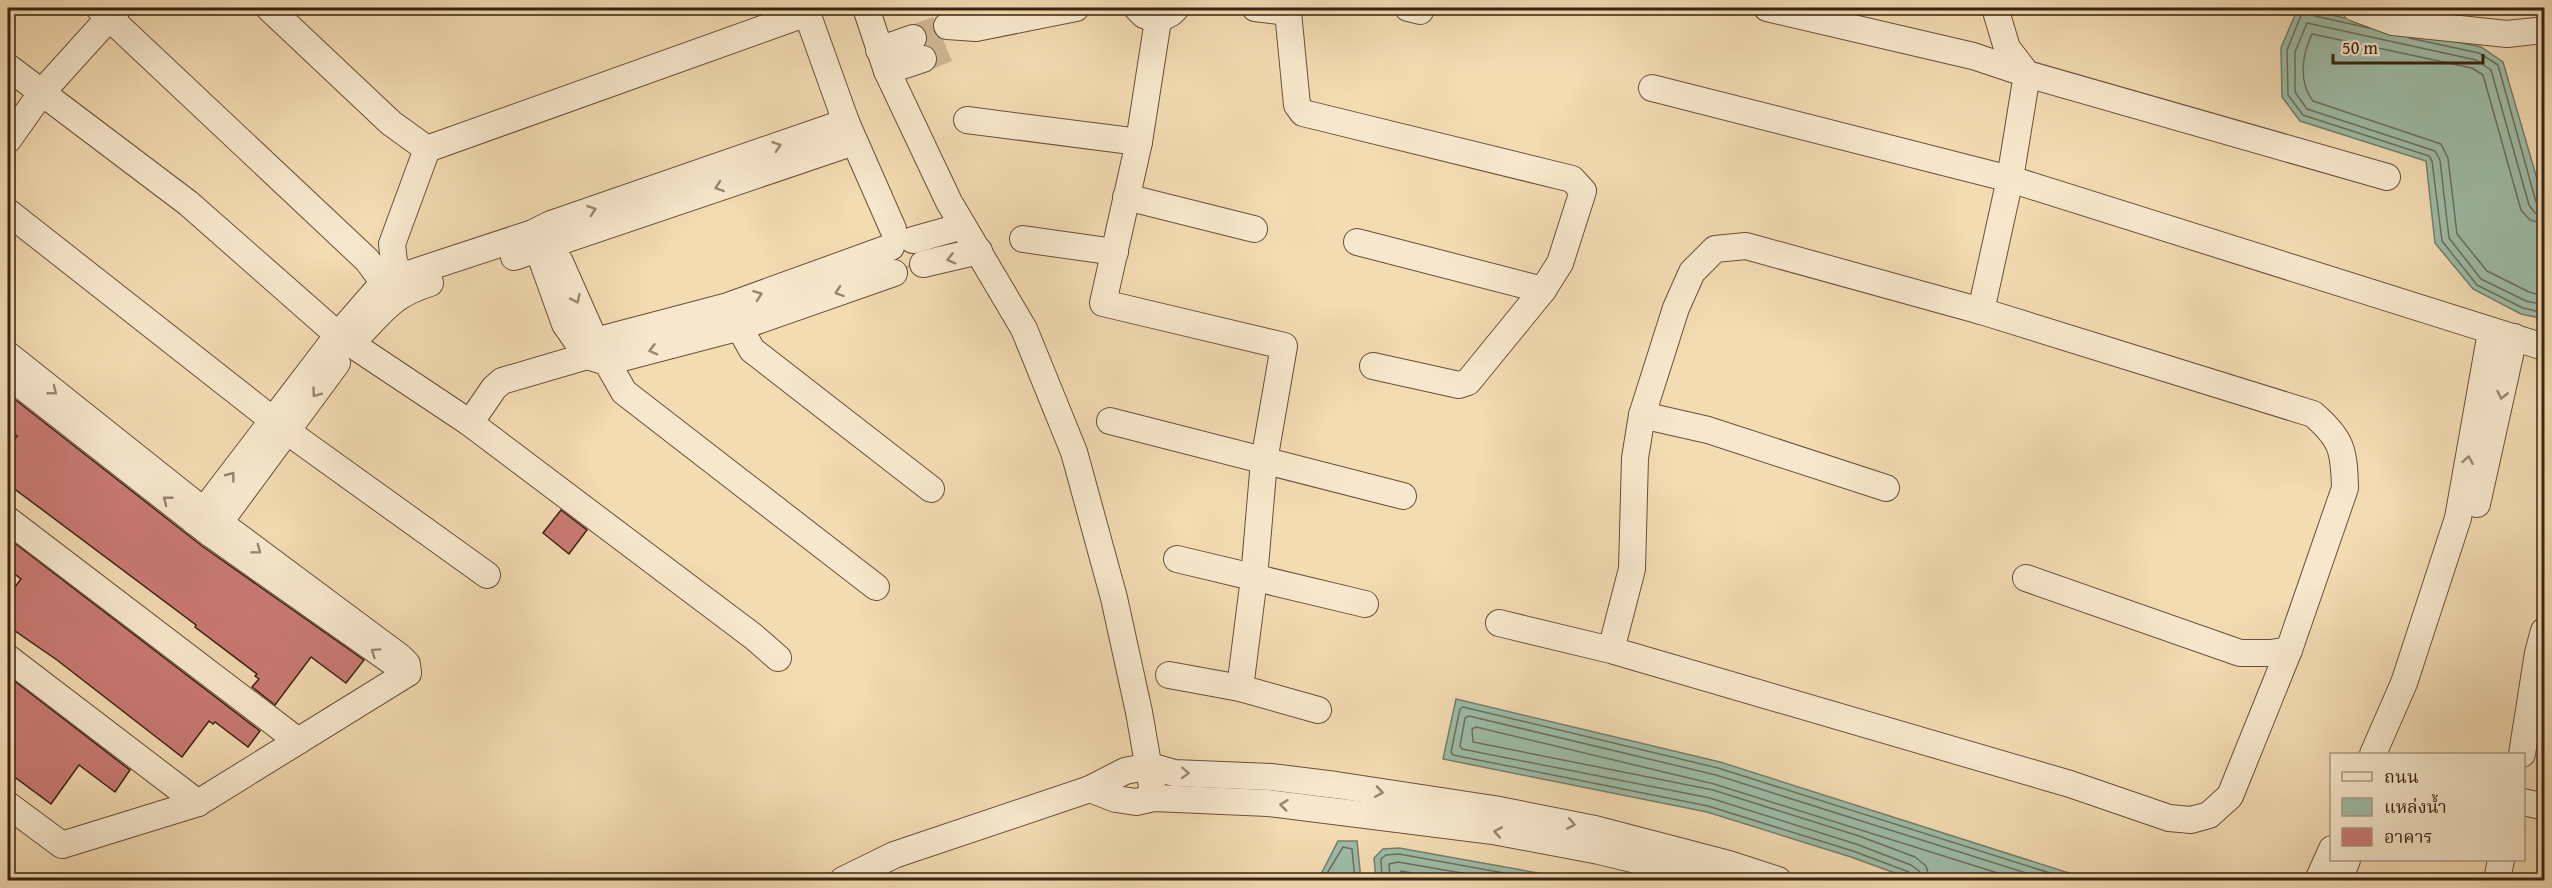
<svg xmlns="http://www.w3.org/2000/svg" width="2552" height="888" font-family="'Gentium Book Plus','Noto Serif Thai',serif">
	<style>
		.water { fill: #9dbca7; stroke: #757e6b; stroke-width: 1.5 }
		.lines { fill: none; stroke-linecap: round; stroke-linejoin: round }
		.shore { stroke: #6b6f5c; stroke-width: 1.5 }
		.building { fill: #ca7a74; stroke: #392211; stroke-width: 1.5 }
		.minor-tunnel { stroke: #ceb692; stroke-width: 26; stroke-dasharray: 26 13; stroke-linecap: butt }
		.minor-casing { stroke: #685039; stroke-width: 28 }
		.minor { stroke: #f7e8cd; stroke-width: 26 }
		.oneway { stroke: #98856f }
	</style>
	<rect width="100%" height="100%" fill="#f3dbb2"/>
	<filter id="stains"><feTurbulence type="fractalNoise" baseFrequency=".00333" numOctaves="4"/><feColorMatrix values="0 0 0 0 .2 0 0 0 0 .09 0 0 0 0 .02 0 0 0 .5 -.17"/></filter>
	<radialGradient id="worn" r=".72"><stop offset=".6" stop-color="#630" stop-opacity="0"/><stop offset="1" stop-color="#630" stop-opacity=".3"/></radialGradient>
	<!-- water -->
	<g class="water">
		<polygon points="2298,8 2481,47 2503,62 2544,203 2544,319 2521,314 2473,289 2435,243 2426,161 2300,121 2282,97 2281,48"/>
		<polygon points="1456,699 1720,762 2091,880 1914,880 1851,857 1707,812 1443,759"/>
		<polygon points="1338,841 1357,841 1361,880 1318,880"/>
		<polygon points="1399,848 1577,880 1376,880 1374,858 1383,849"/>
	</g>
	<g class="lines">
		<!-- shore -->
		<g class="shore">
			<polyline points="2304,8 2287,50 2288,95 2303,115 2429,156 2432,161 2442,241 2477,285 2523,308 2544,313"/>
			<polyline points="2310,8 2315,16 2369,28"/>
			<polyline points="2409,38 2479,53 2498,65 2536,202 2544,207"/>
			<polyline points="2544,215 2535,213 2529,205 2491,70 2476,60 2307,23 2295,52 2295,92 2307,109 2435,151 2440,160 2449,238 2481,279 2526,301 2544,305"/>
			<path d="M2544,224L2530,220L2521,210L2483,75L2472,68L2312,34C2302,55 2298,82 2313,101L2441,144L2448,158L2457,234L2487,271L2529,292L2544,296"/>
			<polyline points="1323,880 1343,847 1352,849 1355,880"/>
			<polyline points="1382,880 1381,859 1386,855 1399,854 1543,880"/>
			<polyline points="1390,880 1389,864 1398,862 1502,880"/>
			<polyline points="1399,880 1399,874 1401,871 1451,880"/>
			<polyline points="1913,880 1909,872 1853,851 1708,806 1453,755 1451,752 1460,709 1463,707 1718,768 2072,880"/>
			<polyline points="1921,880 1919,871 1911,865 1856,844 1710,798 1462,749 1460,746 1465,718 1469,716 1716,775 2048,880"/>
			<polyline points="1930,880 1926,866 1915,857 1859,836 1713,790 1473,742 1472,729 1476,727 1714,784 2020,880"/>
		</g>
	</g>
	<!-- building -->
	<g class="building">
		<polygon points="8,394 202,546 364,660 346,683 311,657 275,705 252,687 259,679 255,676 257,674 195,627 196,625 8,484 8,449 17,436 8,430"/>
		<polygon points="561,510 587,530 569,554 543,533"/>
		<polygon points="8,538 260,731 248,747 215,722 213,724 209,721 182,757 57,660 8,626 8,596 21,579 8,569"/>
		<polygon points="8,676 130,770 115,792 79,765 51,804 8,772"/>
	</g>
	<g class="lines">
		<!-- minor-tunnel -->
		<g class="minor-tunnel">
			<polyline points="913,38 947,26"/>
			<polyline points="923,59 954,46"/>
			<polyline points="893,229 909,268"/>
		</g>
		<defs>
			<g id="minor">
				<polyline points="99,8 367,260 393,295"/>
				<polyline points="269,8 391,123 427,149"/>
				<polyline points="866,8 887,71 949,202 1024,329 1074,452 1114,598 1139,712 1154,798"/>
				<polyline points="1137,8 1144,15 1158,20 1171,13 1176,8"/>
				<polyline points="1255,8 1288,12 1297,105 1303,113 1572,179 1583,191 1560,263 1543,290 1468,382 1459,385 1373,366"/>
				<polyline points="1408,8 1420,11"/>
				<polyline points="1767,8 1973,56 2027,74 2010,179 1981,311"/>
				<polyline points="1995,8 2007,48 2027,74 2387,177"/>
				<polyline points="2355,8 2393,22 2507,34 2544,30"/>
				<polyline points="1158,20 1139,142 1103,303 1284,346 1264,461 1254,578 1240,688"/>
				<polyline points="947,26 976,28 1076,8"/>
				<polyline points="879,50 913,38"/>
				<polyline points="8,67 188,203 338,335 470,423 754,637 778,658"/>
				<polyline points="887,71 923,59"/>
				<polyline points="1652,88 2010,179 2544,347"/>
				<polyline points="967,120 1139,142"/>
				<polyline points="8,140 42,92 118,8"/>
				<polyline points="1126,197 1254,229"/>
				<polyline points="8,212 288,432 487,575"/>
				<polyline points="533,235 565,324 587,356 607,362 737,328 894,273"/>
				<polyline points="1023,239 1115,252"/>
				<polyline points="913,240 963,226"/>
				<polyline points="1357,242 1543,290"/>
				<polyline points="514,257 854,142"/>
				<polyline points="560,262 595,341 728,306 891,247"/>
				<polyline points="923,264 979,251"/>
				<polyline points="407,289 394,262 392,244 427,149 807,13 846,122 893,229"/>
				<polyline points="731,312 752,350 931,489"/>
				<path d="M362,332C387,306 395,294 430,283"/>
				<polyline points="600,350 624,392 876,587"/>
				<polyline points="8,355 204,511 400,657 407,664 408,673 211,534 8,375"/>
				<polyline points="1642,415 1708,430 1886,488"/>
				<polyline points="1110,421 1403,496"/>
				<polyline points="470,423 494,388 502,381 587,356 595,342"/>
				<polyline points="2477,504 2514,337"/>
				<polyline points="8,520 298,741"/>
				<polyline points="195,522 338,335 384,282 533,233 551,224 846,122"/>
				<polyline points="211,534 337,363"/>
				<polyline points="1177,559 1365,604"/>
				<polyline points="2026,578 2240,653 2271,653 2289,650"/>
				<path d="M1499,623L1611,650L2070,784L2169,818L2191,820L2209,815L2230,796L2289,650L2345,488C2344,450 2342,439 2313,414L1981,311L1746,246L1715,249L1692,272L1676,308L1642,415L1635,458L1632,569L1611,650"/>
				<polyline points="8,658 198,803"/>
				<polyline points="1169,675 1240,688 1318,710"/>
				<polyline points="2373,754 2404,683 2458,518 2491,332"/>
				<polyline points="2522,754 2538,653 2544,631"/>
				<polyline points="1090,789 1116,799 1136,802 1154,798 1268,803 1493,831 1599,851 1719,880"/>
				<polyline points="2524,802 2544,807"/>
				<polyline points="8,805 62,845 198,803 408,673"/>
				<polyline points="843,880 894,855 1090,789 1125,771 1150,766 1174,773 1271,777 1336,785 1494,809 1595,829 1729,864 1778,880"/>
				<polyline points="2318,880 2332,849"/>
				<polyline points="2339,880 2347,860"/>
				<polyline points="2497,880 2501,860"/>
			</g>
		</defs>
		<!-- minor casing -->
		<use href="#minor" class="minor-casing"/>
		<!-- minor -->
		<use href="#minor" class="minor"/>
	</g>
	<!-- one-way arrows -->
	<defs><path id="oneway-chevron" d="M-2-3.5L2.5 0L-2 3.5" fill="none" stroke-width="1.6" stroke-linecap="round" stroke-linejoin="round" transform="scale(1.5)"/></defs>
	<g class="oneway">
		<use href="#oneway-chevron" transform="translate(777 146) rotate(-19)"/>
		<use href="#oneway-chevron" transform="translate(719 187) rotate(161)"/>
		<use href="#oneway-chevron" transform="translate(592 210) rotate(-19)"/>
		<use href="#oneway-chevron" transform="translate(951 259) rotate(166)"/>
		<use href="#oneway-chevron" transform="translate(839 292) rotate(161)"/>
		<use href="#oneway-chevron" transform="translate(758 295) rotate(-20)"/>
		<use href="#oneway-chevron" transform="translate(576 299) rotate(65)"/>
		<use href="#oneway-chevron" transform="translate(653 350) rotate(165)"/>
		<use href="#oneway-chevron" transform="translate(53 391) rotate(38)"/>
		<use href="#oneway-chevron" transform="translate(316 393) rotate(126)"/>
		<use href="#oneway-chevron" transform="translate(2502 395) rotate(103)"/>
		<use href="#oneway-chevron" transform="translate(2468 460) rotate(-80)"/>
		<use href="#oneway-chevron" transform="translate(231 476) rotate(-53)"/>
		<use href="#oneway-chevron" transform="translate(167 500) rotate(-142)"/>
		<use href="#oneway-chevron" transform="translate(257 550) rotate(37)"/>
		<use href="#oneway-chevron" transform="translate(375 652) rotate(-145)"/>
		<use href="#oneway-chevron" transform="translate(1185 773) rotate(2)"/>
		<use href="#oneway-chevron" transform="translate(1379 792) rotate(9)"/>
		<use href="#oneway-chevron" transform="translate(1284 805) rotate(-173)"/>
		<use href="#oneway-chevron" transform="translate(1571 824) rotate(11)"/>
		<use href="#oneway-chevron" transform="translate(1498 832) rotate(-170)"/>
	</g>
	<!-- margin -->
	<rect width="2552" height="888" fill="none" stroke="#f3dbb2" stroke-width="30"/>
	<rect x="9" y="9" width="2534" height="870" fill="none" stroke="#392211" stroke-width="3"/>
	<rect x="15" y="15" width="2522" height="858" fill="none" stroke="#392211" stroke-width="1.5"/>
	<!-- legend -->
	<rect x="2330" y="753" width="195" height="108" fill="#f7e8cd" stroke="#ab9982" stroke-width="1.5"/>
	<rect x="2342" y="772" width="30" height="9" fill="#f7e8cd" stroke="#ab9982" stroke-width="1.5"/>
	<text x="2384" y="783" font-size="18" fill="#392211">ถนน</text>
	<rect x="2342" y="798" width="30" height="18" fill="#9dbca7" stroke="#ab9982" stroke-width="1.5"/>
	<text x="2384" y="813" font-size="18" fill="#392211">แหล่งน้ำ</text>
	<rect x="2342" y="828" width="30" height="18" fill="#ca7a74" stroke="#ab9982" stroke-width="1.5"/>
	<text x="2384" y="843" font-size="18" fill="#392211">อาคาร</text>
	<!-- scale -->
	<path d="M2333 54v9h150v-9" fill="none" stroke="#392211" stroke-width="3"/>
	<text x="2342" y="54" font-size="18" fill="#392211" stroke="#f7e8cd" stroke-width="4.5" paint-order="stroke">50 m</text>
	<rect width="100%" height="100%" filter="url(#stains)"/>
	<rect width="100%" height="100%" fill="url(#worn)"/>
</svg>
